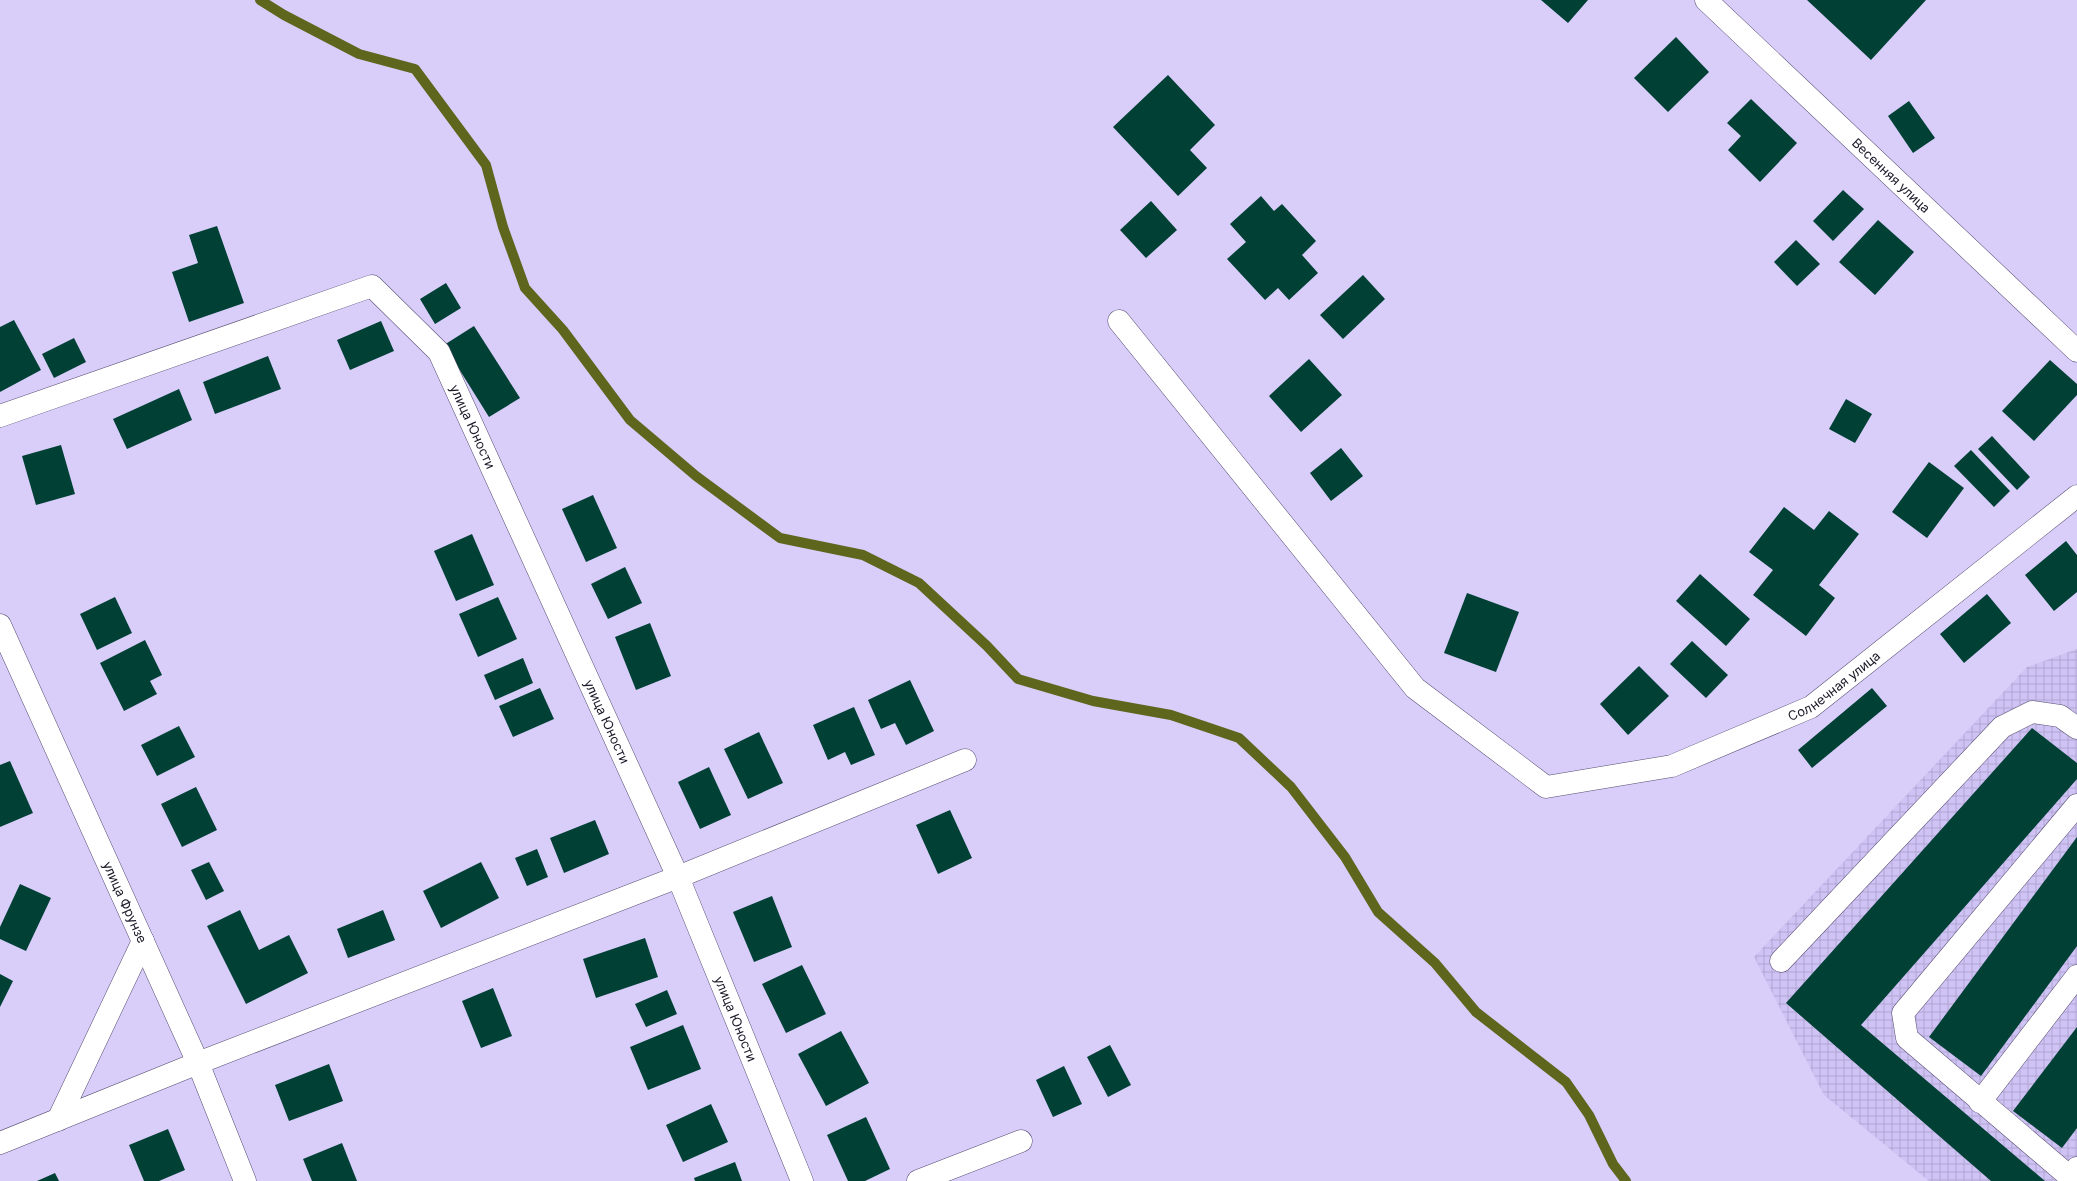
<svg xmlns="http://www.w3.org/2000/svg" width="2077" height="1181" font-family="Inter,sans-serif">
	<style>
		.industrial { fill: url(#industrial-grid) }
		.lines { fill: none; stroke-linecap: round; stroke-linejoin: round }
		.stream { stroke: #5e661e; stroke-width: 10 }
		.building { fill: #014035 }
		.minor-casing { stroke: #584e73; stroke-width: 23 }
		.minor { stroke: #fff; stroke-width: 22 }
		.labels { text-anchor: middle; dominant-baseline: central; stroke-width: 4; stroke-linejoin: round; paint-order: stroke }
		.street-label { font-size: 13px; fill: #1c1828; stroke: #f7f5fe }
	</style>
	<defs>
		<pattern id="industrial-grid" width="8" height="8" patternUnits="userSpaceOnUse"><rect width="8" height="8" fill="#cfc2f5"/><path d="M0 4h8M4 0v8" fill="none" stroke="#b1a6d2"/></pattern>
	</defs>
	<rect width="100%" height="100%" fill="#d9cefa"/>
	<!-- industrial -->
	<polygon class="industrial" points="2077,649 2077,1181 1929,1181 1824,1095 1754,957 2027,667"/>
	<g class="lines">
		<!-- stream -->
		<polyline class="stream" points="260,0 284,15 359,54 415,69 486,165 503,227 525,288 563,330 630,420 696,476 780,538 863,555 919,583 987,646 1018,679 1093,701 1171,715 1239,738 1291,787 1345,857 1378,912 1435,963 1476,1012 1566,1082 1589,1115 1613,1164 1626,1181"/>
	</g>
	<!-- building -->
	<g class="building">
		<polygon points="1541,0 1588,0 1568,23"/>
		<polygon points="1807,0 1926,0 1871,60"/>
		<polygon points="1676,37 1709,72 1668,112 1634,78"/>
		<polygon points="1168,75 1215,125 1190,150 1207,168 1178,196 1113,127"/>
		<polygon points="1751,99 1797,143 1760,182 1728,150 1741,136 1727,123"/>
		<polygon points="1909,101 1935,138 1913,153 1888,116"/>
		<polygon points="1843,190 1864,209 1833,241 1813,221"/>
		<polygon points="1261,196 1274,211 1282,204 1316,241 1302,255 1318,273 1289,300 1278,288 1265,300 1227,259 1246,242 1230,224"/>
		<polygon points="1151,201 1177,230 1146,258 1120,230"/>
		<polygon points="1878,220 1914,252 1875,295 1839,262"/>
		<polygon points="217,226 244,303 189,322 172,272 198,263 189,235"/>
		<polygon points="1796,240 1820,264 1797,286 1774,262"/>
		<polygon points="1363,275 1385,299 1343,339 1320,315"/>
		<polygon points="446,283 461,308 435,324 420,299"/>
		<polygon points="14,320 41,370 0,392 0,327"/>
		<polygon points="381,321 394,351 350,370 337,340"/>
		<polygon points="474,326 520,398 489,417 444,345"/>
		<polygon points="74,338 86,362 54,378 42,354"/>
		<polygon points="268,356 281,389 215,414 203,382"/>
		<polygon points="1309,359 1342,395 1301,432 1269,396"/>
		<polygon points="2050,360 2077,384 2077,395 2034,441 2002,411"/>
		<polygon points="179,389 192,420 127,449 113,419"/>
		<polygon points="1846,399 1872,414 1855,443 1829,429"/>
		<polygon points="1992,436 2030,477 2017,490 1978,449"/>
		<polygon points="61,445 75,494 36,505 22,456"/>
		<polygon points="1341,448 1363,476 1331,501 1310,473"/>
		<polygon points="1971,450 2010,491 1994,507 1954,466"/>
		<polygon points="1929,462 1964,488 1927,538 1892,512"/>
		<polygon points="593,495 617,548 586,562 562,509"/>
		<polygon points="1784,507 1814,530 1829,511 1859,534 1819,585 1835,598 1806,636 1753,595 1773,570 1749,552"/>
		<polygon points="472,534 494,585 456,601 434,551"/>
		<polygon points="2066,541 2077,555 2077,592 2054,611 2025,575"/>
		<polygon points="625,567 642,603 608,619 591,584"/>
		<polygon points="1700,574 1750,619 1726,646 1676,601"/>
		<polygon points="1467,593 1519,612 1496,672 1444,653"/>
		<polygon points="1987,594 2011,623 1964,663 1940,634"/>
		<polygon points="115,597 132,633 97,650 80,614"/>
		<polygon points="498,597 517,639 478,657 459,614"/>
		<polygon points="650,623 671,676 636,690 615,637"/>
		<polygon points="145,640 162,675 150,681 157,694 124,711 100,663"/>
		<polygon points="1692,641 1728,675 1706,698 1670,664"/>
		<polygon points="523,658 533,683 495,700 484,675"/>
		<polygon points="1639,666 1669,696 1628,735 1600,704"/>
		<polygon points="910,680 934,731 906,745 895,723 881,729 868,700"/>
		<polygon points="540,688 554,719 513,737 499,706"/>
		<polygon points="1872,688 1887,706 1812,768 1798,750"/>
		<polygon points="854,707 875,755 851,765 845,752 828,760 813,725"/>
		<polygon points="179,726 195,757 157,776 141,745"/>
		<polygon points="2032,728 2077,763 2077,779 1861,1025 2045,1181 1991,1181 1786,1003"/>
		<polygon points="759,732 783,783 748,799 724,749"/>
		<polygon points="10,761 33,813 0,827 0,765"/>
		<polygon points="709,767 731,815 700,829 678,782"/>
		<polygon points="196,787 217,830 182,847 161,804"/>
		<polygon points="950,810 972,858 938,874 916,825"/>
		<polygon points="595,820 609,854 564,873 550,838"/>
		<polygon points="2077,837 2077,946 1981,1076 1929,1037"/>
		<polygon points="537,849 548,877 527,886 515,858"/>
		<polygon points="209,862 224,891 206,900 191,870"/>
		<polygon points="481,862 499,898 441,928 423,891"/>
		<polygon points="20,884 51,898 26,951 0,939 0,927"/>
		<polygon points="772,896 792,947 754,962 733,912"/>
		<polygon points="240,910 259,950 289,935 308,973 246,1004 207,926"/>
		<polygon points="383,910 395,940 348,958 337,929"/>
		<polygon points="645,938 658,977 596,998 583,959"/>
		<polygon points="802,965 826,1014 786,1033 762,984"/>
		<polygon points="0,974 13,981 0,1007"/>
		<polygon points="493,988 512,1036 481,1048 462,1001"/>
		<polygon points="667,990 677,1014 646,1027 635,1004"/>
		<polygon points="683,1025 701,1069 648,1090 630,1047"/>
		<polygon points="2077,1027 2077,1128 2062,1148 2013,1111"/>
		<polygon points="841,1031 869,1083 826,1106 798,1054"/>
		<polygon points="1110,1045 1131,1085 1108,1097 1087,1057"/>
		<polygon points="329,1064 343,1101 289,1121 275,1085"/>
		<polygon points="1064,1066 1082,1104 1053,1117 1036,1080"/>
		<polygon points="711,1104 728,1142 683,1162 666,1125"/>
		<polygon points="866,1117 890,1169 865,1181 848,1181 827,1135"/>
		<polygon points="168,1129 185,1170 159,1181 144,1181 129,1145"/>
		<polygon points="342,1143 357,1181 312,1181 303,1159"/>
		<polygon points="735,1162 742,1181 695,1181 694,1178"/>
		<polygon points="55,1173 59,1181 37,1181"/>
	</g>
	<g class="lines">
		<defs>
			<g id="minor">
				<path id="s1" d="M1706,0L2077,351"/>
				<path id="s2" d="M1119,321L1415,688L1546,787L1672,766L1811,707L2077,496"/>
				<path id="s3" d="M0,416L372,286L439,352L678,877L802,1181"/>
				<path id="s4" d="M0,625L198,1063L245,1181"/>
				<polyline points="2077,805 1903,1013 1907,1038 2070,1177 2077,1168"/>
				<polyline points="1781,961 2002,727 2032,712 2060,716 2077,728"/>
				<polyline points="1980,1102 2077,976"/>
				<polyline points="58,1120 143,941"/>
				<polyline points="0,1143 198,1063 678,877 965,760"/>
				<polyline points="918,1181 1021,1141"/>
			</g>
		</defs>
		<!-- minor casing -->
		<use href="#minor" class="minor-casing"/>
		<!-- minor -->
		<use href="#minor" class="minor"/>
	</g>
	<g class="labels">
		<!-- street labels -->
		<g class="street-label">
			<text stroke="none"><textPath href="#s1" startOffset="255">Весенняя улица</textPath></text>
			<text stroke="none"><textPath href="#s3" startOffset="570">улица Юности</textPath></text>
			<text stroke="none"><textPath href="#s2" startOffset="945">Солнечная улица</textPath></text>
			<text stroke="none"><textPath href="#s3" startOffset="894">улица Юности</textPath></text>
			<text stroke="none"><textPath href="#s4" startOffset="304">улица Фрунзе</textPath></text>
			<text stroke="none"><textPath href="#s3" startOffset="1218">улица Юности</textPath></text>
		</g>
	</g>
</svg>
